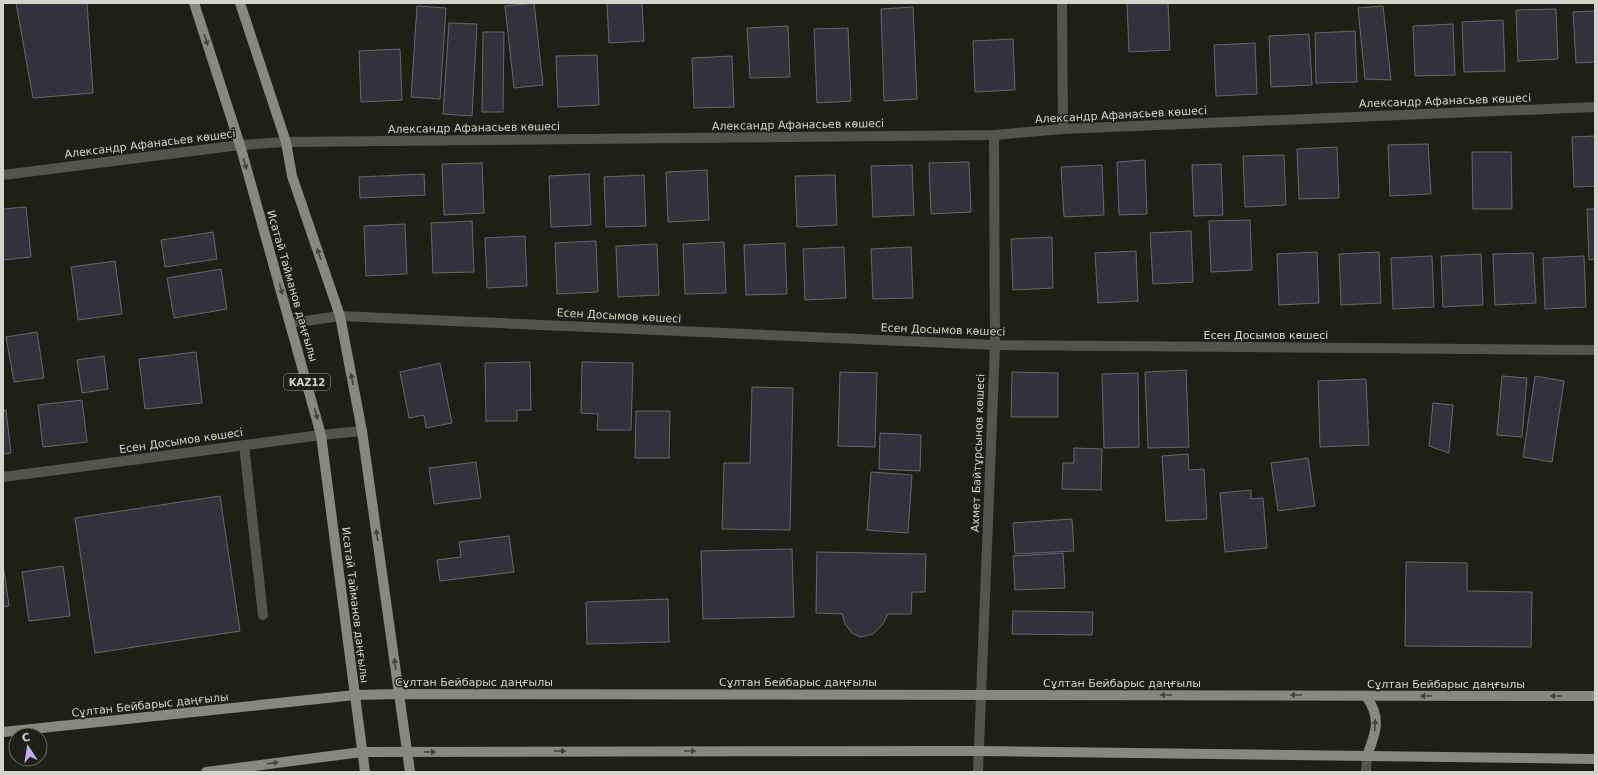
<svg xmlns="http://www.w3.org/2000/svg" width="1598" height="775" font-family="'DejaVu Sans',sans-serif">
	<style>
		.building { fill: #35313c; stroke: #696470 }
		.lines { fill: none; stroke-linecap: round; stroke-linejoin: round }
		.service { stroke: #53544f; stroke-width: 10 }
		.minor { stroke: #53544f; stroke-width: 10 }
		.primary { stroke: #88897e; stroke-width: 10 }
		.oneway { fill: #44453a }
		.labels { text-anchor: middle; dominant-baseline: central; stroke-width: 3; stroke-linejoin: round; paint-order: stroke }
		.shield { fill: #1f2015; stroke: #9d9e95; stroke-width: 1 }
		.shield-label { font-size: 10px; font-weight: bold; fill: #d3d4cc }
		.street-label { font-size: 11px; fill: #d3d4cc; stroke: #1f2015 }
	</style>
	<rect width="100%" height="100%" fill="#1f2015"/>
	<!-- building -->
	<g class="building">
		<polygon points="16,3 87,3 93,93 33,98"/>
		<polygon points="534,3 543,85 514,88 505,6"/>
		<polygon points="607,3 642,3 644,41 609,43"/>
		<polygon points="1127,3 1168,3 1170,50 1129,52"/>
		<polygon points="417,6 446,8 440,99 411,97"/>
		<polygon points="1383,6 1391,80 1365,79 1358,8"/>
		<polygon points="913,7 917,99 884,101 881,9"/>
		<polygon points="1556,9 1558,59 1518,61 1516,10"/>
		<polygon points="1595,11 1595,62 1576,63 1573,12"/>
		<polygon points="1503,20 1505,71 1464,72 1462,22"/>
		<polygon points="449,23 477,24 472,116 443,114"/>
		<polygon points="1453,24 1455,75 1415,76 1413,26"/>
		<polygon points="788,26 790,77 750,78 747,28"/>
		<polygon points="848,28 851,101 817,103 814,29"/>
		<polygon points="1355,31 1357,82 1316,83 1315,33"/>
		<polygon points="483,32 504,32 503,112 482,112"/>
		<polygon points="1309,34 1312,85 1271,87 1269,36"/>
		<polygon points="1013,39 1015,90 975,92 973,41"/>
		<polygon points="1255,43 1257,94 1216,96 1214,45"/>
		<polygon points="400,49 402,100 361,102 359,51"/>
		<polygon points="597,55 599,105 558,107 556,56"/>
		<polygon points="732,56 734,107 694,108 692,58"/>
		<polygon points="1595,136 1595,186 1574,187 1572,137"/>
		<polygon points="1428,144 1431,194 1390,196 1388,145"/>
		<polygon points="1337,147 1339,198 1299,199 1297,149"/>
		<polygon points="1472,152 1511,152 1512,209 1473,209"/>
		<polygon points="1284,155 1286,205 1245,207 1243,156"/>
		<polygon points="1145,160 1147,214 1119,215 1117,162"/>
		<polygon points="969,162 971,212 931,214 929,163"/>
		<polygon points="482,163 484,213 444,215 442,164"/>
		<polygon points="1221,164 1223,215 1194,216 1192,165"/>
		<polygon points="912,165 914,215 873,217 871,166"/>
		<polygon points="1102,165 1104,215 1064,217 1061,167"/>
		<polygon points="707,170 709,220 668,222 666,172"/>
		<polygon points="424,174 425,195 360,198 359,177"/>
		<polygon points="589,174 591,225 551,227 549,176"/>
		<polygon points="644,175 646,226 606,227 604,177"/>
		<polygon points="835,175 837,225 797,227 795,176"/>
		<polygon points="26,207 31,257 3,260 3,209"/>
		<polygon points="1587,209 1595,209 1595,259 1589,260"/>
		<polygon points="1250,220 1252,270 1211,272 1209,221"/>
		<polygon points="472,221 474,272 433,273 431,223"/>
		<polygon points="405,224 407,274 366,276 364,226"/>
		<polygon points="1191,231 1193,282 1153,284 1150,233"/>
		<polygon points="213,232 217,259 165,267 161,240"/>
		<polygon points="525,236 527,286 487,288 485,238"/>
		<polygon points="1052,237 1053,288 1013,290 1011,239"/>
		<polygon points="596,241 598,292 557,294 555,243"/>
		<polygon points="724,242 726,293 685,294 683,244"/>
		<polygon points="785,243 787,294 746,295 744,245"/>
		<polygon points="657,244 659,295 618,297 616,246"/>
		<polygon points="844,247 846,298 805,300 803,249"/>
		<polygon points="911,247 913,298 873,299 871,249"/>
		<polygon points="1136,251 1138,301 1098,303 1095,253"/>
		<polygon points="1317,252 1319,303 1279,305 1277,254"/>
		<polygon points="1379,252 1381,303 1341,305 1339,254"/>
		<polygon points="1533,253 1536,303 1495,305 1493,254"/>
		<polygon points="1481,254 1483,305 1443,307 1441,256"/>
		<polygon points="1432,256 1434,307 1393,309 1391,258"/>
		<polygon points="1584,256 1586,307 1545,309 1543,258"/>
		<polygon points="115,261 122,314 78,320 71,267"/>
		<polygon points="221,269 227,309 174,318 167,278"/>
		<polygon points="37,332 44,378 14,382 6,337"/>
		<polygon points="196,352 202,403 145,409 139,359"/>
		<polygon points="104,356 108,389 82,393 77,360"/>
		<polygon points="530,362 531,410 517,410 517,421 486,421 485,363"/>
		<polygon points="582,362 633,363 631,430 597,430 598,414 581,413"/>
		<polygon points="440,363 452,423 426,428 424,415 409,418 400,372"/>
		<polygon points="1186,370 1189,447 1148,448 1145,372"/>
		<polygon points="840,372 877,373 875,447 838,446"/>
		<polygon points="1012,372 1058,373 1058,417 1011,417"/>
		<polygon points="1138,373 1139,447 1104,448 1102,374"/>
		<polygon points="1502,376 1527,378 1522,437 1497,435"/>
		<polygon points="1535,376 1564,381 1552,462 1523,457"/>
		<polygon points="1366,379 1369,445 1320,447 1318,381"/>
		<polygon points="752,387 793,388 790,530 722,529 724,463 750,463"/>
		<polygon points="82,400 87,442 43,447 38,405"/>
		<polygon points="1433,403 1453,405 1449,453 1429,446"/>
		<polygon points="6,410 11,453 3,454 3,411"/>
		<polygon points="636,411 670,411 669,458 635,458"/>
		<polygon points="880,433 921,435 920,471 879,469"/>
		<polygon points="1074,448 1102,449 1101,490 1062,489 1063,463 1074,463"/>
		<polygon points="1188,454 1189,470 1204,469 1207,519 1166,521 1162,456"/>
		<polygon points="1308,458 1315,506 1278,511 1271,463"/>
		<polygon points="476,462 481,498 434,504 429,468"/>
		<polygon points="871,472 912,475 908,533 867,530"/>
		<polygon points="1251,490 1251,499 1263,498 1267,548 1225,552 1220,493"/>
		<polygon points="220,496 240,631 95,653 75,518"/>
		<polygon points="1072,519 1074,551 1015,554 1013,523"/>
		<polygon points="509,536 514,572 440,581 437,560 461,557 459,542"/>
		<polygon points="792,549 794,617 703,619 701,551"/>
		<polygon points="817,552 926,554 925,592 912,592 911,614 888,614 882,625 873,634 860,637 852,633 845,624 842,614 816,613"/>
		<polygon points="1063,553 1065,588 1015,590 1013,556"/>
		<polygon points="1406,562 1467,563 1467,591 1532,592 1531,647 1405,646"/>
		<polygon points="3,564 9,606 3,607"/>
		<polygon points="63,566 70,616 29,621 22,572"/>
		<polygon points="668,599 669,642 587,644 586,602"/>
		<polygon points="1013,611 1093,612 1092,635 1012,634"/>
	</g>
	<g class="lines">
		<!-- service -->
		<g class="service">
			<polyline points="244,445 263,615"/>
			<polyline points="1366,772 1367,756"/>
		</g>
		<!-- minor -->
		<g class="minor">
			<polyline points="1062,3 1063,129"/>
			<polyline points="3,175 240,145 286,142 994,135 1063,129 1595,107"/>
			<polyline points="291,323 340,316 995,345 1595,350"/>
			<polyline points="3,477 321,435 362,431"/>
			<polyline points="978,772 995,345 994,135"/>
		</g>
		<!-- primary -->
		<g class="primary">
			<polyline points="194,3 240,145 321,435 365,772"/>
			<polyline points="240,3 286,142 292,176 340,316 362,431 410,772"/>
			<path d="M1366,696C1382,718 1376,732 1367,756"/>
			<polyline points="3,732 355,695 399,694 1595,696"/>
			<polyline points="206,772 362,752 979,751 1595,759"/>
		</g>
	</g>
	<!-- one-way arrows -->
	<defs><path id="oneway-solid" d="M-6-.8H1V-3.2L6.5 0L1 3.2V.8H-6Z"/></defs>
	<g class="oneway">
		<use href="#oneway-solid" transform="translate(206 40) rotate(72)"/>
		<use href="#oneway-solid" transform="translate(245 164) rotate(74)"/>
		<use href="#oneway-solid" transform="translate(319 254) rotate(-109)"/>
		<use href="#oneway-solid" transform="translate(281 289) rotate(74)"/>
		<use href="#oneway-solid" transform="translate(352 379) rotate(-101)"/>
		<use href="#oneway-solid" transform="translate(316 414) rotate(75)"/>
		<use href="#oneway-solid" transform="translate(377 535) rotate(-98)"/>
		<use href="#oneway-solid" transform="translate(395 664) rotate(-98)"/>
		<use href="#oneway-solid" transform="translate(1166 695) rotate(-180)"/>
		<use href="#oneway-solid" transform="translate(1296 695) rotate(-180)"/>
		<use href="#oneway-solid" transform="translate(1426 696) rotate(-180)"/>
		<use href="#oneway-solid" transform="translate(1556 696) rotate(-180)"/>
		<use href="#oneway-solid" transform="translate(1375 725) rotate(-87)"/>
		<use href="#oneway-solid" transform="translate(560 751)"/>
		<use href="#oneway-solid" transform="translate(690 751)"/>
		<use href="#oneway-solid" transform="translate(430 752)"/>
		<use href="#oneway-solid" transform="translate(273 763) rotate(-7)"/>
	</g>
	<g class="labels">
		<!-- shield labels -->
		<rect class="shield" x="284" y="374" width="46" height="16" rx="3"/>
		<g class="shield-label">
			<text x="307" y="382">KAZ12</text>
		</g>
		<!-- street labels -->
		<g class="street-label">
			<text transform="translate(1445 101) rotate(-2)">Александр Афанасьев көшесі</text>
			<text transform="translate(1121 115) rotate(-3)">Александр Афанасьев көшесі</text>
			<text transform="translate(798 125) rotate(-1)">Александр Афанасьев көшесі</text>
			<text transform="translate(474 128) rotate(-1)">Александр Афанасьев көшесі</text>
			<text transform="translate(150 144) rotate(-7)">Александр Афанасьев көшесі</text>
			<text transform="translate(292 286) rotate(74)">Исатай Тайманов даңғылы</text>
			<text transform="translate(619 316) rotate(3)">Есен Досымов көшесі</text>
			<text transform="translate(943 330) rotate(2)">Есен Досымов көшесі</text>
			<text x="1266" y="335">Есен Досымов көшесі</text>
			<text transform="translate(181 441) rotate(-8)">Есен Досымов көшесі</text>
			<text transform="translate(978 453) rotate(-88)">Ахмет Байтұрсынов көшесі</text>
			<text transform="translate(355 605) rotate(83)">Исатай Тайманов даңғылы</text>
			<text x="474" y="682">Сұлтан Бейбарыс даңғылы</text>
			<text x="798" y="682">Сұлтан Бейбарыс даңғылы</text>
			<text x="1122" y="683">Сұлтан Бейбарыс даңғылы</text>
			<text x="1446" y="684">Сұлтан Бейбарыс даңғылы</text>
			<text transform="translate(150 705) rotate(-6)">Сұлтан Бейбарыс даңғылы</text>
		</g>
	</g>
	<!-- border -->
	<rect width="1598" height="775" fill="none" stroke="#d3d4cc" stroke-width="8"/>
	<!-- north arrow -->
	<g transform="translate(28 747) rotate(348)"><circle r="19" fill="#1f2015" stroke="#67685e"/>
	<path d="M0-3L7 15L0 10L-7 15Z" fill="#c5a7f1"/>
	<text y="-6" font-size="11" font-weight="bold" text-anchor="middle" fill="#d3d4cc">С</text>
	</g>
</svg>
